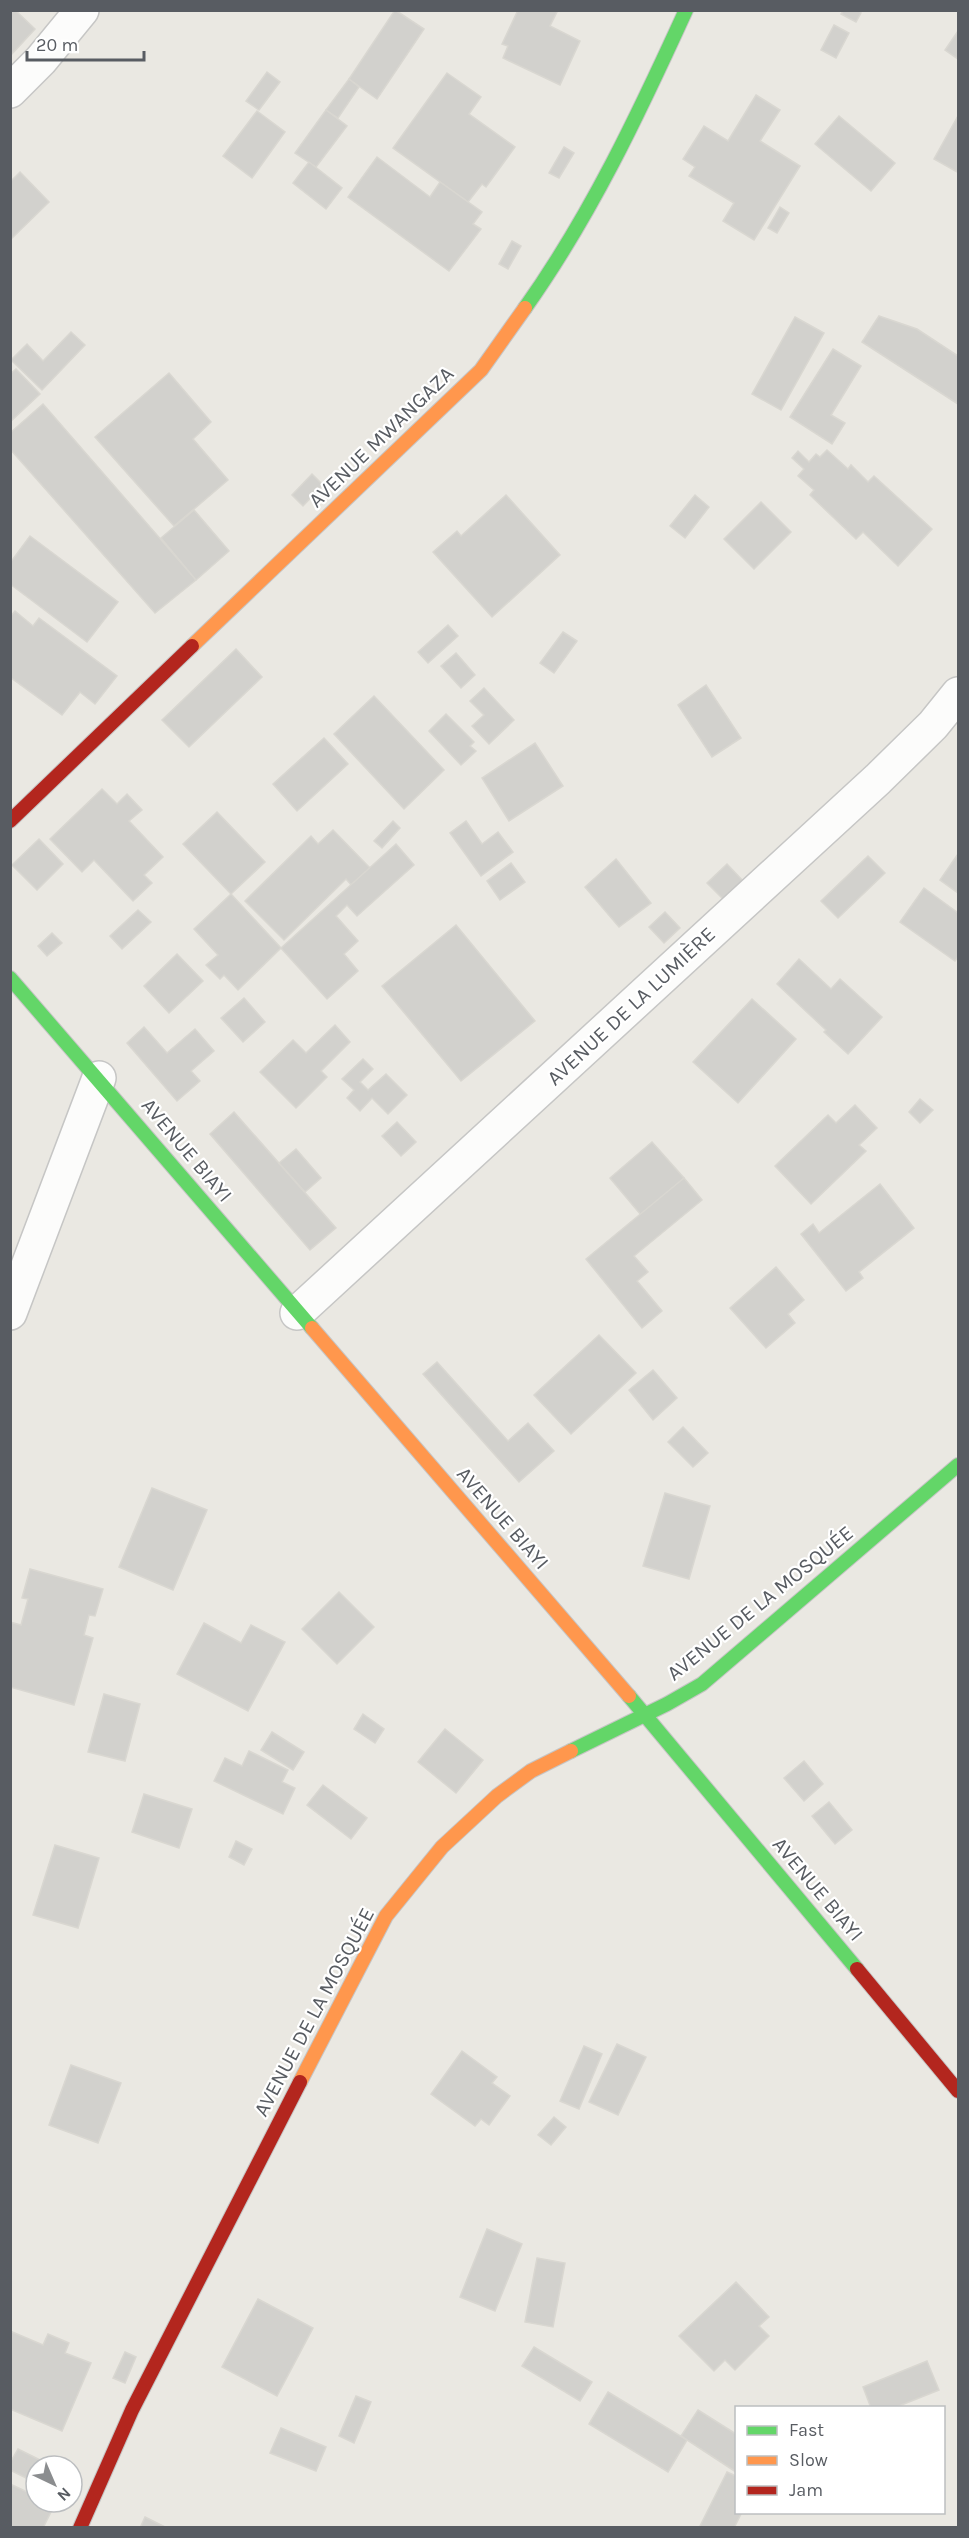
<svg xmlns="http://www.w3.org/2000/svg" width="969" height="2538" font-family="Karla,sans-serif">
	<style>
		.building { fill: #d2d1cd; stroke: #d9d7d1; stroke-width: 1.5 }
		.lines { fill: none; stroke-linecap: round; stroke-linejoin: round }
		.street-casing { stroke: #c6c6c5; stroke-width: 36 }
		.fast-casing { stroke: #c6c5c5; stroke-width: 16 }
		.slow-casing { stroke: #c6c5c5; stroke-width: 16 }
		.jam-casing { stroke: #c6c5c5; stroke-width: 16 }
		.street { stroke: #fcfcfb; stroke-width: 33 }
		.fast { stroke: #63d668; stroke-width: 14 }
		.slow { stroke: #ff974d; stroke-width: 14 }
		.jam { stroke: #b3261e; stroke-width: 14 }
		.labels { text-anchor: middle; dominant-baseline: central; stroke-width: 4.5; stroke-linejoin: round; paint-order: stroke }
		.street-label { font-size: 21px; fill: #585c62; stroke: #fff }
	</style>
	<rect width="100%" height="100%" fill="#eae8e2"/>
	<!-- building -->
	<g class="building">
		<polygon points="10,10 15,10 35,29 10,56"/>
		<polygon points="395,10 424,29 377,99 349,79"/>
		<polygon points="518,10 558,10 550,26 580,41 560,85 503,58 508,46 502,44"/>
		<polygon points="844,10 858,10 861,13 856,22 841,14"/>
		<polygon points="834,25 849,33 836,58 821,50"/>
		<polygon points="958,31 958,59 945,50"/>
		<polygon points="267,72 280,82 259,110 246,101"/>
		<polygon points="447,73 481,97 469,114 515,147 486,187 482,184 468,202 393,148"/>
		<polygon points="349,79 359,87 338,118 326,110"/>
		<polygon points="756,95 780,110 760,141 800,166 754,240 723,221 734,203 689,176 695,167 683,159 704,126 728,141"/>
		<polygon points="326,110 347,126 316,167 295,153"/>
		<polygon points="257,111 285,132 252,178 223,156"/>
		<polygon points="839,116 895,163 871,191 815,144"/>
		<polygon points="958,116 958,169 957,172 934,159"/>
		<polygon points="564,147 574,153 559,178 549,173"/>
		<polygon points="377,157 430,197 440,182 482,212 473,224 481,229 449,271 348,197"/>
		<polygon points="309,162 342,188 326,209 293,183"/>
		<polygon points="20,172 49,202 10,240 10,182"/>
		<polygon points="780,207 789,213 777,233 768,228"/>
		<polygon points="512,241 521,246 508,269 499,264"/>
		<polygon points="879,316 917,329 958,356 958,404 862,342"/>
		<polygon points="795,317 824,333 781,410 752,394"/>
		<polygon points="71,332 85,345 42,390 11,360 27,344 43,361"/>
		<polygon points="833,349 861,366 831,415 845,423 832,444 790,417"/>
		<polygon points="16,369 40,394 10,422 10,374"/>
		<polygon points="169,373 211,422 193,439 228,480 174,526 95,437"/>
		<polygon points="43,404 196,580 155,613 10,449 10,433"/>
		<polygon points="827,450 848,469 851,465 868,482 874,476 932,529 898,566 863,532 856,539 810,495 814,490 798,476 804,469 792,458 798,451 809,462 816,454 820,457"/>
		<polygon points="312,474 323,485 303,506 292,495"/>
		<polygon points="506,495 560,555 492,617 433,552 457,531 461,536"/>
		<polygon points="695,495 709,507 685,538 670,526"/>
		<polygon points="761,502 791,532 754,569 724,539"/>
		<polygon points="194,510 229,551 196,580 161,538"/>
		<polygon points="30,536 118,602 87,642 10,584 10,563"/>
		<polygon points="15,611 33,626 39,618 117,676 95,704 80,692 62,715 10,677 10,617"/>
		<polygon points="448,625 458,636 428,663 418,652"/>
		<polygon points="563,632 577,641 554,673 540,663"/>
		<polygon points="236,649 262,677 189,747 162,720"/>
		<polygon points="456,653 475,675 461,688 441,666"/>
		<polygon points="706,685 741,738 712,757 678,705"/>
		<polygon points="484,688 514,720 489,744 472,726 484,715 470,701"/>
		<polygon points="374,696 444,770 404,809 334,734"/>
		<polygon points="446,714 474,742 470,746 476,751 461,765 429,731"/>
		<polygon points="324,738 348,764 297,811 273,784"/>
		<polygon points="535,743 563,786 509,821 482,778"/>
		<polygon points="102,789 117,804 127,794 142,810 129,821 163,857 144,875 152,883 133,901 94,860 82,872 50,839"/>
		<polygon points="217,812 265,862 231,894 183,844"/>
		<polygon points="393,821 400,828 382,848 374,841"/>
		<polygon points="466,821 482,844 498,832 513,852 481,876 450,833"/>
		<polygon points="333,830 370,868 352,886 346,879 284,940 245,901 311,836 318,844"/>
		<polygon points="39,839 63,864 37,890 12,865"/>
		<polygon points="396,844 414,865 357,916 347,905 336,916 358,941 344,954 358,971 327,999 281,948"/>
		<polygon points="958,854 958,893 940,880"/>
		<polygon points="868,856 885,873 838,918 821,901"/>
		<polygon points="616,859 651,903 619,927 585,887"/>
		<polygon points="511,863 525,882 500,900 487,881"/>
		<polygon points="727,864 744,882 725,901 707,883"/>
		<polygon points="924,888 958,913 958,957 955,961 900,922"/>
		<polygon points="231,894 281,948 238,990 224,975 220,979 206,965 218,955 194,929"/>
		<polygon points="138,910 151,922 122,949 110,936"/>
		<polygon points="665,912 680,928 664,943 649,927"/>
		<polygon points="456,925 535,1021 461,1081 382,986"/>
		<polygon points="52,933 62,943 47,956 38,946"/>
		<polygon points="177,954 203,981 169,1013 144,986"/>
		<polygon points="799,959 831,989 840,979 882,1017 848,1054 824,1032 826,1030 777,984"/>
		<polygon points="244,998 265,1022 243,1042 221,1018"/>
		<polygon points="752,999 796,1039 738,1103 693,1062"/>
		<polygon points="335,1025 350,1042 321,1071 327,1077 296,1108 260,1072 293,1040 306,1053"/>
		<polygon points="144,1027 167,1053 195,1029 214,1051 191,1071 200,1081 177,1101 127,1043"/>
		<polygon points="363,1059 373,1069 360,1082 368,1090 386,1074 407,1095 388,1114 372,1098 360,1111 347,1098 354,1090 342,1079"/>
		<polygon points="920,1099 933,1110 920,1123 909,1112"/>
		<polygon points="855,1105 877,1128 859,1145 866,1151 811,1204 775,1166 828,1115 836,1123"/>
		<polygon points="234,1112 336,1228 310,1250 210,1134"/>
		<polygon points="397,1122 416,1142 401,1156 382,1136"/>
		<polygon points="652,1142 684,1178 641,1215 610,1178"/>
		<polygon points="296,1149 321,1178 305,1192 279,1163"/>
		<polygon points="684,1178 702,1200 634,1256 648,1272 637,1281 662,1311 642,1328 586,1259"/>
		<polygon points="880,1184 914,1228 859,1272 863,1278 846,1291 801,1234 813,1224 819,1233"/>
		<polygon points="776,1267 804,1300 788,1314 795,1323 766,1348 730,1308"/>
		<polygon points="599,1335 636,1373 571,1434 534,1395"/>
		<polygon points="437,1362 508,1441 528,1423 554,1451 519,1482 423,1374"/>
		<polygon points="653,1370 677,1398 653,1420 629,1390"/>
		<polygon points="683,1427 708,1453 693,1467 668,1442"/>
		<polygon points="152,1488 207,1510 173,1590 119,1567"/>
		<polygon points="665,1493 710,1506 689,1579 643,1566"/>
		<polygon points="30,1569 103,1589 95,1616 89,1615 84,1635 93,1638 74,1705 10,1687 10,1622 21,1625 28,1599 22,1598"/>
		<polygon points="339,1592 374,1627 337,1664 302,1629"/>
		<polygon points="204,1623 241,1643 251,1625 285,1642 248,1711 177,1674"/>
		<polygon points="104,1694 140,1704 125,1761 88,1752"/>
		<polygon points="363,1714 384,1729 375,1743 354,1729"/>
		<polygon points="445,1729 483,1760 456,1793 418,1762"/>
		<polygon points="272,1732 304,1752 293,1770 261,1750"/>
		<polygon points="249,1751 288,1770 282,1782 295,1788 283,1814 214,1781 225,1758 242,1766"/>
		<polygon points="804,1761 823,1784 804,1801 784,1778"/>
		<polygon points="323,1785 367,1818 351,1839 307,1805"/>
		<polygon points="144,1794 192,1809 179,1848 132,1832"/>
		<polygon points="829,1802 852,1830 835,1844 812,1816"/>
		<polygon points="236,1841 252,1849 244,1865 229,1857"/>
		<polygon points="55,1845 99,1858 78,1928 33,1915"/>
		<polygon points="617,2044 646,2057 618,2115 589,2102"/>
		<polygon points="584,2046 602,2054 579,2109 560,2101"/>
		<polygon points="462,2051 497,2077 492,2083 510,2096 489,2125 481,2119 475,2126 431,2094"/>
		<polygon points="71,2065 121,2083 98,2143 49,2125"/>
		<polygon points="554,2117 566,2127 551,2145 538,2135"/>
		<polygon points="487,2229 522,2244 495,2311 460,2297"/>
		<polygon points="537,2258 565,2263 553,2327 525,2322"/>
		<polygon points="736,2282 769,2317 759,2326 769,2336 735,2370 725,2360 714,2371 679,2336"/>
		<polygon points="258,2299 313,2328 277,2396 222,2367"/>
		<polygon points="10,2331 43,2345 48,2334 69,2343 65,2353 91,2363 62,2431 10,2409"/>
		<polygon points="534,2347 592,2382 580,2401 522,2366"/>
		<polygon points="125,2352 136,2357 125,2383 113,2378"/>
		<polygon points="927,2361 939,2390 894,2408 871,2408 863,2387"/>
		<polygon points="608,2392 687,2440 668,2472 589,2424"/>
		<polygon points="356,2396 371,2402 354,2443 339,2436"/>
		<polygon points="698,2410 736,2434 736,2472 681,2436"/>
		<polygon points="281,2428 326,2447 316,2471 270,2453"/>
		<polygon points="18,2449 52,2466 36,2466 36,2483 10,2470 10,2463"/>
		<polygon points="727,2472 736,2476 736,2512 742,2512 734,2528 699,2528"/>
		<polygon points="10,2484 36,2496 36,2502 47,2502 54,2506 43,2528 10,2528"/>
		<polygon points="145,2517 167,2528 140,2528"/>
	</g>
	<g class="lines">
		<defs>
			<g id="street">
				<polyline points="10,91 41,60 82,10"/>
				<polyline points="10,1313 99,1078"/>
				<polyline points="297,1313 878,779 933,725 958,694"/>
			</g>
			<g id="fast">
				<path d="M525,308C591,215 639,113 686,10"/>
				<polyline points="10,978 312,1328"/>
				<polyline points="629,1696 857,1969"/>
				<polyline points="571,1751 667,1704 702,1684 958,1465"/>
			</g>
			<g id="slow">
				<polyline points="192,646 481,370 525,308"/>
				<polyline points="312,1328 629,1696"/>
				<polyline points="300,2082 386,1916 442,1847 497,1796 531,1771 571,1751"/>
			</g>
			<g id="jam">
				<polyline points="10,821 192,646"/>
				<polyline points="857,1969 958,2091"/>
				<polyline points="80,2528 132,2410 300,2082"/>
			</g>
		</defs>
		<!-- street casing -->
		<use href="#street" class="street-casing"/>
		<!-- fast casing -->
		<use href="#fast" class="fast-casing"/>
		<!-- slow casing -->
		<use href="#slow" class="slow-casing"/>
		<!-- jam casing -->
		<use href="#jam" class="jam-casing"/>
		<!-- street -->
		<use href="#street" class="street"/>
		<!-- fast -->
		<use href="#fast" class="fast"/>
		<!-- slow -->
		<use href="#slow" class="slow"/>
		<!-- jam -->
		<use href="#jam" class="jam"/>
	</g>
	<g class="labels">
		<!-- street labels -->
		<g class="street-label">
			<text transform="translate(381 437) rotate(-44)">AVENUE MWANGAZA</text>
			<text transform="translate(631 1006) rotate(-43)">AVENUE DE LA LUMIÈRE</text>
			<text transform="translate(187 1150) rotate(50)">AVENUE BIAYI</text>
			<text transform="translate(503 1518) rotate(49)">AVENUE BIAYI</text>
			<text transform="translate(760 1603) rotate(-39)">AVENUE DE LA MOSQUÉE</text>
			<text transform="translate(818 1889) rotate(50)">AVENUE BIAYI</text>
			<text transform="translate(314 2012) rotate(-62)">AVENUE DE LA MOSQUÉE</text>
		</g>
	</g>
	<!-- border -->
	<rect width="969" height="2538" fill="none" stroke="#585c62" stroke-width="24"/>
	<!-- legend -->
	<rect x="735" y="2406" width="210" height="108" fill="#ffffff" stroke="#bcbec0" stroke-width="1.5"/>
	<rect x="747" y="2426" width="30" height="9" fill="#63d668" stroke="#bcbec0" stroke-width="1.5"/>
	<text x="789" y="2436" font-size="18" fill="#585c62">Fast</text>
	<rect x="747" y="2456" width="30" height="9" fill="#ff974d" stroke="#bcbec0" stroke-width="1.5"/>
	<text x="789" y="2466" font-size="18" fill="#585c62">Slow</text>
	<rect x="747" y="2486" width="30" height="9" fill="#b3261e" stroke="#bcbec0" stroke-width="1.5"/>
	<text x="789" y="2496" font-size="18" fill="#585c62">Jam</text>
	<!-- north arrow -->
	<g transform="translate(54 2484) rotate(136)"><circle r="28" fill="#ffffff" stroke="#bcbec0" stroke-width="1.5"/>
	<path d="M0-4.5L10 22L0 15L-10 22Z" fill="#8b8d8f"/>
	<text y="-9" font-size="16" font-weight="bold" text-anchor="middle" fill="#585c62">N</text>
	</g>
	<!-- scale -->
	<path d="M27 51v9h117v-9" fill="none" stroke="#585c62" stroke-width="3"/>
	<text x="36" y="51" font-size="18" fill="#585c62" stroke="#ffffff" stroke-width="4.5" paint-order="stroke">20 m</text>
</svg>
